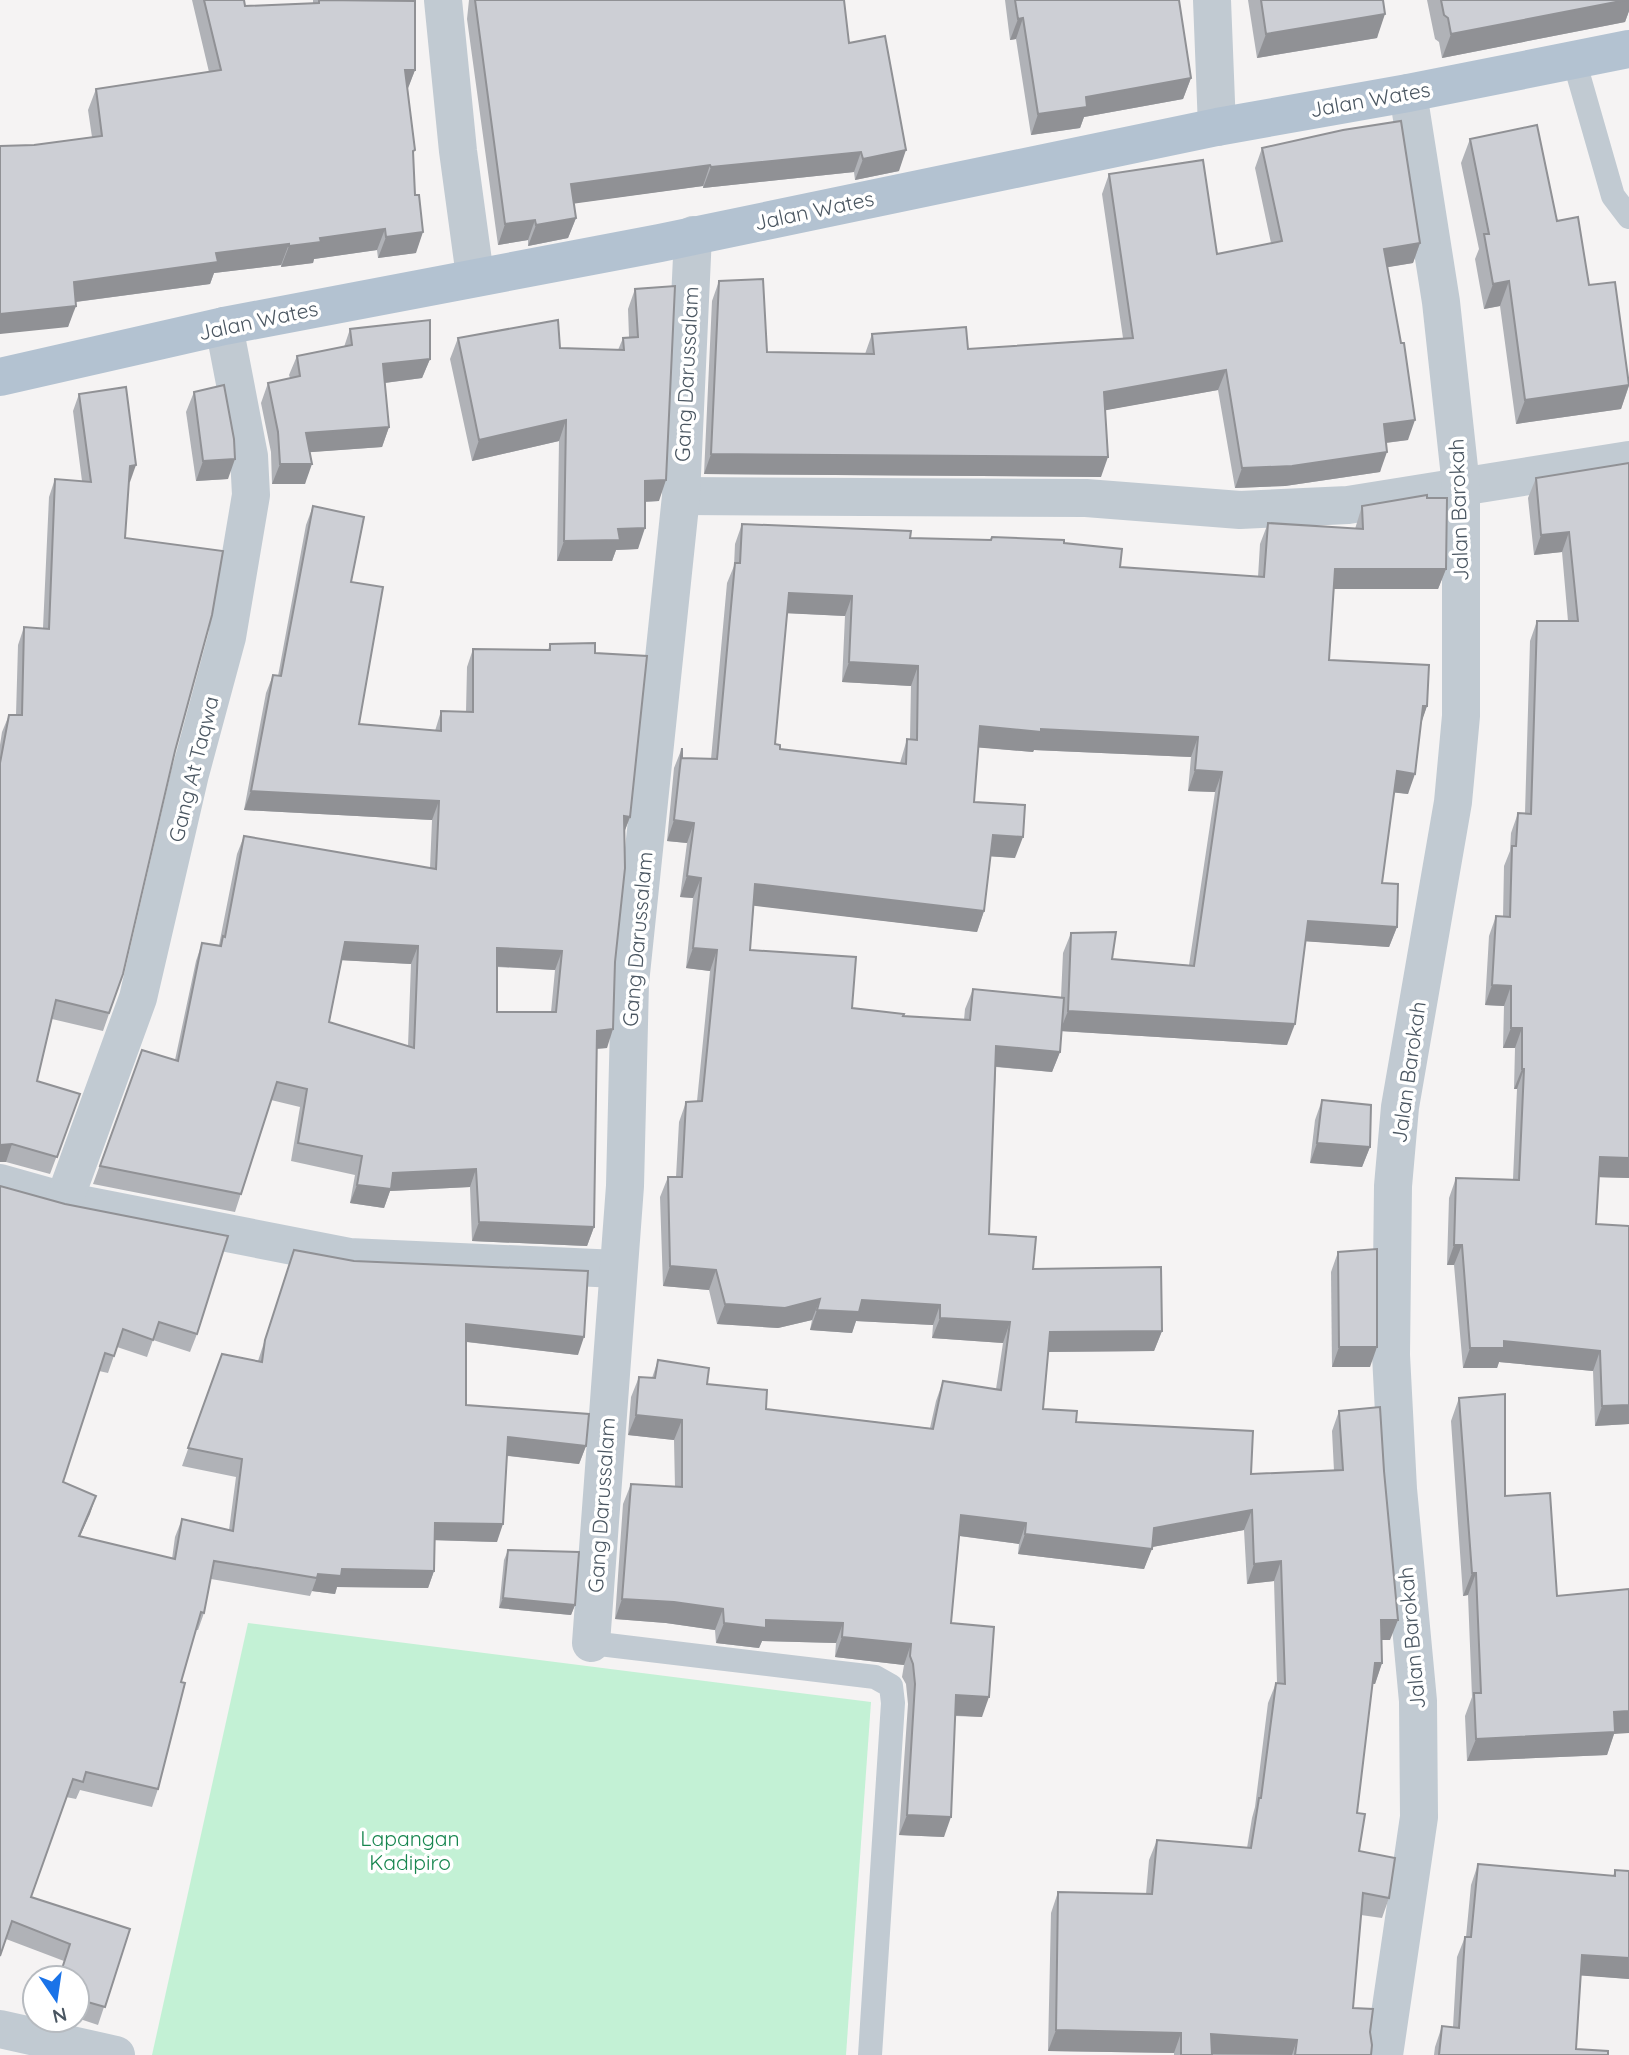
<svg xmlns="http://www.w3.org/2000/svg" width="1629" height="2055" font-family="Quicksand,sans-serif">
	<style>
		.green { fill: #c3f1d5 }
		.lines { fill: none; stroke-linecap: round; stroke-linejoin: round }
		.service { stroke: #c1cad2; stroke-width: 24 }
		.minor { stroke: #c1cad2; stroke-width: 38 }
		.primary { stroke: #b3c2d1; stroke-width: 38 }
		.wall { fill: #b0b2b7; fill-rule: evenodd }
		.shaded-wall { fill: #909195 }
		.building { fill: #cdcfd5; stroke: #909195; stroke-width: 2; fill-rule: evenodd }
		.labels { text-anchor: middle; dominant-baseline: central; stroke-width: 7; stroke-linejoin: round; paint-order: stroke }
		.street-label { font-size: 21px; fill: #4a5661; stroke: #fff }
		.park-label { font-size: 21px; fill: #17864f; stroke: #fff }
	</style>
	<rect width="100%" height="100%" fill="#f5f3f3"/>
	<!-- green -->
	<polygon class="green" points="248,1623 871,1702 846,2055 152,2055"/>
	<g class="lines">
		<!-- service -->
		<g class="service">
			<polyline points="1574,60 1613,196 1629,217"/>
			<polyline points="591,1643 875,1677 891,1686 893,1703 870,2055"/>
		</g>
		<!-- minor -->
		<g class="minor">
			<polyline points="443,0 458,151 475,276"/>
			<polyline points="1212,0 1217,127"/>
			<polyline points="681,496 1086,498 1240,510 1348,505 1629,460"/>
			<polyline points="0,1183 64,1201 349,1257 618,1269"/>
			<polyline points="64,1201 138,998 190,774 227,637 251,495 249,456 224,326"/>
			<polyline points="591,1643 625,1186 630,983 681,496 693,235"/>
			<polyline points="0,2029 116,2055"/>
			<polyline points="1384,2055 1419,1817 1418,1701 1398,1489 1391,1355 1393,1186 1400,1107 1453,802 1461,716 1461,486 1441,302 1408,93"/>
		</g>
		<!-- primary -->
		<polyline class="primary" points="0,377 224,326 660,243 1217,127 1408,93 1629,49"/>
	</g>
	<!-- wall -->
	<g class="wall">
		<polygon points="192,0 244,0 245,6 313,3 313,0 404,0 415,70 407,90 413,156 416,253 378,258 377,250 314,259 313,263 281,267 281,265 214,273 210,284 76,302 68,327 34,145 92,137 88,110 96,89 209,72"/>
		<polygon points="469,0 844,0 849,43 899,171 855,180 854,172 703,188 703,186 574,203 576,218 568,238 528,246 528,240 498,245 467,19"/>
		<polygon points="1005,0 1179,0 1191,78 1183,99 1084,117 1080,128 1031,135 1016,39 1010,40"/>
		<polygon points="1248,0 1383,0 1377,38 1257,58"/>
		<polygon points="1427,0 1629,0 1629,11 1625,22 1442,58 1439,42 1435,39"/>
		<polygon points="1470,139 1557,221 1589,285 1629,381 1629,386 1621,409 1516,424 1500,306 1484,309 1475,259 1479,249 1461,163"/>
		<polygon points="1262,148 1420,243 1413,263 1387,267 1408,440 1386,443 1380,472 1285,486 1235,488 1218,390 1105,410 1101,477 704,474 712,301 719,281 767,352 865,354 872,334 968,349 1123,338 1102,194 1109,174 1217,254 1271,243 1255,168"/>
		<polygon points="635,289 659,501 645,502 638,549 616,550 612,561 557,561 559,441 472,461 450,359 458,338 560,348 618,350 623,338 629,337 628,309"/>
		<polygon points="350,329 430,359 422,378 385,383 389,427 382,447 310,452 305,484 272,484 271,452 261,403 268,383 290,378 289,375 297,356 344,347"/>
		<polygon points="194,392 228,479 196,481 186,412"/>
		<polygon points="79,394 130,482 128,483 125,538 175,751 123,974 103,1031 52,1019 37,1081 80,1094 50,1174 6,1162 0,1162 0,745 2,732 9,715 16,715 18,645 24,627 43,628 49,497 55,479 82,481 73,411"/>
		<polygon points="1629,463 1629,1178 1599,1177 1596,1224 1629,1424 1595,1426 1593,1371 1499,1362 1497,1368 1463,1368 1454,1265 1447,1265 1449,1198 1456,1178 1513,1179 1517,1089 1514,1089 1515,1048 1503,1048 1504,1006 1485,1005 1489,936 1496,916 1503,917 1504,866 1510,851 1511,833 1518,813 1525,813 1530,641 1537,621 1568,621 1562,552 1534,555 1528,498 1536,478"/>
		<path d="M313,506L351,582L359,724L435,731L441,711L466,712L467,667L473,649L548,650L550,644L595,653L630,817L624,833L607,1048L597,1049L594,1227L587,1246L472,1241L470,1187L390,1191L384,1208L350,1203L355,1175L291,1161L300,1107L271,1100L235,1212L93,1184L142,1050L175,1060L196,961L202,943L219,945L237,854L244,836L430,868L432,820L244,810L266,693L273,675L278,676L306,525ZM341,960L411,964L408,1046L329,1022ZM497,967L555,970L551,1012H497Z"/>
		<path d="M1362,506L1446,569L1438,589H1333L1329,660L1427,706L1421,722L1408,794L1394,792L1382,883L1397,927L1389,947L1305,941L1287,1045L1061,1031L1060,1052L1052,1072L996,1067L989,1234L1033,1269L1162,1331L1154,1351L1048,1352L1043,1409L1076,1422L1251,1474L1334,1471L1332,1431L1339,1411L1390,1640H1381L1382,1663L1375,1684H1372L1357,1813L1359,1851L1389,1898L1382,1918L1361,1915L1353,2008L1370,2032L1371,2055H1174V2053L1048,2051L1051,1913L1058,1892L1146,1894L1149,1860L1157,1840L1247,1848L1252,1818L1255,1807L1268,1703L1276,1683H1277L1274,1581L1247,1584L1244,1530L1152,1547L1144,1569L1018,1554L1019,1544L959,1536L951,1623L982,1717L955,1716L944,1837L899,1835L908,1704L906,1684L902,1677L904,1665L835,1657L836,1643L762,1641L759,1648L716,1643L715,1630L666,1623L615,1619L623,1504L631,1484L675,1487L674,1440L628,1435L631,1397L639,1377L652,1378L658,1360L707,1384L766,1409L930,1428L936,1401L943,1381L996,1389L1003,1343L932,1338L933,1325L856,1321L852,1333L810,1330L812,1320L778,1328L717,1324L709,1290L663,1286L660,1197L668,1177H676L679,1122L686,1102L697,1101L710,971L686,968L693,898L680,897L687,843L667,841L674,768L682,748V758L711,759L727,583L734,566L735,544L742,524L910,538L990,540L992,537L1064,543L1120,567L1258,577L1260,544L1268,523L1355,529ZM787,613L845,616L842,682L911,686L910,739H907L900,763L780,749L775,744ZM978,747L1033,752L1034,750L1191,757L1188,791L1215,792L1189,965L1112,959L1071,933L1063,953L1061,997L973,989L965,1009L964,1020L903,1016L852,1008L750,950L754,905L977,932L984,911L990,856L1015,858L974,802Z"/>
		<polygon points="1322,1100 1370,1147 1362,1167 1310,1163 1315,1120"/>
		<polygon points="0,1186 197,1334 190,1352 153,1340 147,1357 117,1347 108,1373 99,1371 63,1482 96,1496 80,1536 172,1559 175,1537 182,1519 229,1530 236,1477 182,1466 222,1354 258,1361 294,1250 578,1355 466,1342 466,1405 586,1446 579,1464 507,1456 497,1542 435,1540 434,1571 428,1588 337,1587 335,1594 312,1591 310,1596 211,1579 204,1613 198,1630 196,1630 181,1682 158,1789 152,1807 80,1790 76,1799 66,1797 31,1897 130,1929 98,2025 77,2018 77,1978 59,1978 64,1961 6,1939"/>
		<polygon points="1338,1252 1370,1367 1332,1367 1331,1272"/>
		<polygon points="1459,1398 1505,1496 1557,1596 1614,1734 1607,1755 1467,1761 1465,1716 1472,1697 1468,1595 1463,1596 1451,1421"/>
		<polygon points="508,1550 575,1605 571,1615 499,1608 504,1560"/>
		<polygon points="1478,1864 1613,1876 1615,1870 1629,1979 1580,1975 1576,2049 1608,2055 1434,2055 1435,2047 1442,2026 1453,2027 1457,1957 1465,1937 1466,1937 1471,1885"/>
	</g>
	<!-- shaded-wall -->
	<g class="shaded-wall">
		<polygon points="1626,0 1629,0 1629,11 1625,22 1442,58 1451,34"/>
		<polygon points="1385,14 1377,38 1257,58 1266,34"/>
		<polygon points="1023,18 1016,39 1010,40 1018,19"/>
		<polygon points="405,70 415,70 407,91"/>
		<polygon points="1191,78 1183,99 1084,117 1080,128 1031,135 1038,114 1086,97"/>
		<polygon points="906,150 899,171 855,180 863,159"/>
		<polygon points="861,152 854,172 703,188 711,167"/>
		<polygon points="710,165 703,186 564,205 571,184"/>
		<polygon points="576,218 568,238 528,246 536,225"/>
		<polygon points="535,220 528,240 498,245 505,224"/>
		<polygon points="385,229 377,250 314,259 313,263 281,267 289,246 320,238"/>
		<polygon points="423,232 416,253 378,258 386,237"/>
		<polygon points="1420,243 1413,263 1377,269 1384,249"/>
		<polygon points="289,244 281,265 214,273 210,284 67,303 74,282 216,253"/>
		<polygon points="1509,281 1500,306 1484,309 1493,284"/>
		<polygon points="76,306 68,327 0,334 0,314"/>
		<polygon points="430,359 422,378 376,384 383,364"/>
		<polygon points="1226,370 1218,390 1096,412 1104,392"/>
		<polygon points="1629,385 1621,409 1516,424 1525,400"/>
		<polygon points="566,420 559,441 472,461 479,440"/>
		<polygon points="1415,420 1408,440 1376,444 1384,424"/>
		<polygon points="389,427 382,447 299,453 306,433"/>
		<polygon points="1387,452 1380,472 1285,486 1235,488 1242,468"/>
		<polygon points="711,454 1108,457 1101,477 704,474"/>
		<polygon points="235,459 228,479 196,481 203,461"/>
		<polygon points="280,464 312,464 305,484 272,484"/>
		<polygon points="136,465 130,482 123,483 130,466"/>
		<polygon points="666,480 659,501 637,502 645,481"/>
		<polygon points="645,528 638,549 616,550 612,561 557,561 564,541 618,529"/>
		<polygon points="1569,532 1562,552 1534,555 1541,535"/>
		<polygon points="1335,569 1446,569 1438,589 1327,589"/>
		<polygon points="789,593 852,596 845,616 782,613"/>
		<polygon points="849,662 918,666 911,686 842,682"/>
		<polygon points="1423,706 1427,706 1420,727"/>
		<polygon points="980,726 1198,737 1191,757 1034,750 1033,752 972,747"/>
		<polygon points="1195,770 1222,772 1215,792 1188,791"/>
		<polygon points="1397,771 1415,774 1408,794 1389,792"/>
		<polygon points="251,791 439,801 432,820 244,810"/>
		<polygon points="624,816 630,817 623,835"/>
		<polygon points="674,820 694,823 687,843 667,841"/>
		<polygon points="993,835 1023,837 1015,858 985,856"/>
		<polygon points="687,876 701,878 693,898 680,897"/>
		<polygon points="755,884 984,911 977,932 748,905"/>
		<polygon points="1308,921 1397,927 1389,947 1301,941"/>
		<polygon points="345,942 418,946 411,964 338,960"/>
		<polygon points="497,948 562,951 555,970 490,966"/>
		<polygon points="693,948 717,950 710,971 686,968"/>
		<polygon points="1492,985 1511,986 1504,1006 1485,1005"/>
		<polygon points="1068,1011 1295,1024 1287,1045 1060,1031"/>
		<polygon points="1511,1028 1522,1028 1515,1048 1503,1048"/>
		<polygon points="613,1029 607,1048 591,1049 597,1031"/>
		<polygon points="996,1046 1060,1052 1052,1072 989,1066"/>
		<polygon points="1522,1069 1524,1069 1517,1089 1514,1089"/>
		<polygon points="1317,1143 1370,1147 1362,1167 1310,1163"/>
		<polygon points="2,1144 12,1144 6,1162 0,1162 0,1145"/>
		<polygon points="1600,1157 1629,1158 1629,1178 1592,1177"/>
		<polygon points="476,1169 470,1187 390,1191 384,1208 350,1203 357,1185 393,1173"/>
		<polygon points="479,1222 594,1227 587,1246 472,1241"/>
		<polygon points="1454,1245 1462,1245 1454,1265 1447,1265"/>
		<polygon points="670,1266 716,1270 709,1290 663,1286"/>
		<polygon points="820,1299 812,1320 778,1328 717,1324 725,1304"/>
		<polygon points="862,1300 940,1305 933,1325 856,1321 852,1333 810,1330 817,1310"/>
		<polygon points="940,1318 1010,1322 1003,1343 932,1338"/>
		<polygon points="466,1324 584,1337 578,1355 460,1341"/>
		<polygon points="1162,1331 1154,1351 1042,1352 1050,1332"/>
		<polygon points="1504,1341 1600,1351 1593,1371 1499,1362 1497,1368 1463,1368 1470,1348"/>
		<polygon points="1339,1347 1377,1347 1370,1367 1332,1367"/>
		<polygon points="1629,1405 1629,1424 1595,1426 1602,1406"/>
		<polygon points="636,1415 682,1420 674,1440 628,1435"/>
		<polygon points="508,1437 586,1446 579,1464 501,1455"/>
		<polygon points="96,1496 90,1514 72,1554 79,1536"/>
		<polygon points="1252,1510 1244,1530 1147,1548 1152,1549 1144,1569 1018,1554 1025,1534 1154,1528"/>
		<polygon points="961,1515 1026,1523 1019,1544 953,1535"/>
		<polygon points="435,1523 503,1524 497,1542 429,1540"/>
		<polygon points="1281,1561 1274,1581 1247,1584 1254,1564"/>
		<polygon points="342,1569 434,1571 428,1588 337,1587 335,1594 312,1591 318,1574"/>
		<polygon points="1472,1573 1476,1573 1468,1595 1463,1596"/>
		<polygon points="503,1598 575,1605 571,1615 499,1608"/>
		<polygon points="622,1599 674,1602 723,1609 715,1630 666,1623 615,1619"/>
		<polygon points="766,1620 843,1623 836,1643 762,1641 759,1648 716,1643 724,1623"/>
		<polygon points="1381,1620 1398,1620 1390,1640 1373,1640"/>
		<polygon points="842,1637 911,1644 904,1665 835,1657"/>
		<polygon points="1375,1663 1382,1663 1375,1684 1367,1683"/>
		<polygon points="956,1695 989,1697 982,1717 948,1715"/>
		<polygon points="1629,1711 1629,1733 1614,1734 1607,1755 1467,1761 1476,1739 1614,1712"/>
		<polygon points="907,1815 951,1817 944,1837 899,1835"/>
		<polygon points="1582,1955 1629,1958 1629,1979 1574,1975"/>
		<polygon points="1056,2030 1181,2033 1174,2053 1048,2051"/>
		<polygon points="1211,2034 1297,2040 1292,2055 1204,2054"/>
	</g>
	<!-- building -->
	<g class="building">
		<polygon points="204,0 244,0 245,6 319,3 319,0 415,1 415,70 405,70 415,150 413,151 415,195 419,195 423,232 386,237 385,229 320,238 321,242 289,246 289,244 216,253 218,262 74,282 76,306 0,314 0,146 34,145 102,136 96,89 221,70"/>
		<polygon points="475,0 844,0 849,43 885,36 906,150 863,159 861,152 711,167 710,165 571,184 576,218 536,225 535,220 505,224"/>
		<polygon points="1015,0 1179,0 1191,78 1086,97 1087,107 1038,114 1023,18 1018,19"/>
		<polygon points="1261,0 1383,0 1385,14 1266,34"/>
		<polygon points="1441,0 1626,0 1451,34 1448,18 1444,15"/>
		<polygon points="1401,121 1420,243 1384,249 1401,343 1404,343 1415,420 1384,424 1387,452 1292,466 1242,468 1226,370 1104,392 1108,457 711,454 719,281 763,279 767,352 874,354 872,334 966,327 968,349 1133,338 1109,174 1203,160 1217,254 1282,241 1262,148 1343,130"/>
		<polygon points="1537,125 1557,221 1578,217 1589,285 1615,282 1629,385 1525,400 1509,281 1493,284 1484,234 1489,234 1470,139"/>
		<polygon points="675,286 666,480 645,481 645,528 618,529 620,540 564,541 566,420 479,440 458,338 558,320 560,348 624,350 623,338 638,337 635,289"/>
		<polygon points="430,320 430,359 383,364 389,427 306,433 312,464 280,464 278,432 268,383 300,376 297,356 352,345 350,329"/>
		<polygon points="224,385 234,439 235,459 203,461 194,392"/>
		<polygon points="126,387 136,465 130,466 125,538 223,551 212,615 175,751 123,974 109,1013 56,1000 37,1081 80,1094 57,1157 12,1144 0,1145 0,763 9,715 22,715 24,627 49,629 55,479 91,482 79,394"/>
		<polygon points="1629,463 1629,1158 1600,1157 1596,1224 1629,1226 1629,1405 1602,1406 1600,1351 1504,1341 1504,1348 1470,1348 1462,1245 1454,1245 1456,1178 1519,1180 1524,1069 1522,1069 1522,1028 1511,1028 1511,986 1492,985 1496,916 1510,917 1512,846 1516,846 1518,813 1531,814 1537,621 1578,621 1569,532 1541,535 1536,478"/>
		<path d="M1427,495V498H1447L1446,569H1335L1329,660L1429,665L1427,706H1423L1415,774L1397,771L1382,883L1398,884L1397,927L1308,921L1295,1024L1068,1011L1071,933L1116,932L1112,959L1194,966L1222,772L1195,770L1198,737L1041,729V732L980,726L974,802L1025,805L1023,837L993,835L984,911L755,884L750,950L856,957L852,1008L904,1014L903,1016L970,1020L973,989L1064,998L1060,1052L996,1046L989,1234L1036,1237L1033,1269L1161,1267L1162,1331L1050,1332L1043,1409L1077,1411L1076,1422L1253,1431L1251,1474L1343,1470L1339,1411L1380,1407L1384,1471L1398,1620H1381L1382,1663H1375L1357,1813L1365,1814L1359,1851L1395,1858L1389,1898L1363,1893L1353,2008L1373,2009L1370,2032L1372,2045L1371,2055H1295L1297,2040L1211,2034L1212,2055H1181V2033L1056,2030L1058,1892L1152,1894L1157,1840L1251,1848L1259,1798H1261L1276,1683L1285,1684L1281,1561L1254,1564L1252,1510L1154,1528L1152,1549L1025,1534L1026,1523L961,1515L951,1623L994,1627L989,1697L956,1695L951,1817L907,1815L915,1684L913,1664L910,1656L911,1644L842,1637L843,1623L766,1620V1628L724,1623L723,1609L674,1602L622,1599L631,1484L682,1487V1420L636,1415L639,1377L655,1378L658,1360L709,1368L707,1384L767,1390L766,1409L933,1429L943,1381L1001,1390L1010,1322L940,1318V1305L862,1300L859,1312L817,1310L820,1299L785,1308L725,1304L716,1270L670,1266L668,1177H682L686,1102L702,1101L717,950L693,948L701,878L687,876L694,823L674,820L682,748V758L717,759L735,563H740L742,524L911,531L910,538L991,540L992,537L1064,540V543L1122,549L1120,567L1264,577L1268,523L1363,529L1362,506ZM789,593L852,596L849,662L918,666L917,740L907,739L906,764L780,749V745L775,744Z"/>
		<path d="M313,506L364,517L351,582L383,587L359,724L441,731V711L473,712V649L550,650V644L595,643V653L647,656L630,817L624,816L625,868L615,962L613,1029L597,1031L594,1227L479,1222L476,1169L393,1173L391,1189L357,1185L362,1156L298,1143L307,1089L277,1082L241,1194L100,1166L142,1050L178,1061L202,943L221,946L223,936L225,937L244,836L436,869L439,801L251,791L273,675L281,676ZM345,942L418,946L414,1048L329,1022ZM497,948L562,951L556,1012H497Z"/>
		<polygon points="1322,1100 1371,1105 1370,1147 1317,1143"/>
		<polygon points="0,1186 65,1204 228,1236 197,1334 159,1322 153,1340 123,1329 114,1356 105,1353 63,1482 96,1496 79,1536 175,1559 182,1519 233,1531 242,1459 188,1448 222,1354 262,1362 265,1340 294,1250 354,1261 588,1271 584,1337 466,1324 466,1405 589,1414 586,1446 508,1437 503,1524 435,1523 434,1571 342,1569 341,1576 318,1574 317,1578 214,1561 204,1613 201,1612 181,1682 185,1683 158,1789 86,1772 83,1782 73,1779 31,1897 130,1929 105,2007 77,1999 77,1978 59,1978 70,1944 12,1921 0,1956"/>
		<polygon points="1377,1249 1377,1347 1339,1347 1338,1252"/>
		<polygon points="1505,1394 1505,1496 1550,1493 1557,1596 1629,1589 1629,1711 1614,1712 1615,1732 1476,1739 1474,1693 1481,1693 1476,1573 1472,1573 1459,1398"/>
		<polygon points="508,1550 579,1552 575,1605 503,1598"/>
		<polygon points="1478,1864 1615,1876 1615,1870 1629,1871 1629,1958 1582,1955 1576,2049 1608,2051 1608,2055 1439,2055 1442,2026 1459,2028 1465,1937 1471,1937"/>
	</g>
	<g class="labels">
		<!-- street labels -->
		<g class="street-label">
			<text transform="translate(1370 99) rotate(-10)">Jalan Wates</text>
			<text transform="translate(814 210) rotate(-12)">Jalan Wates</text>
			<text transform="translate(258 320) rotate(-12)">Jalan Wates</text>
			<text transform="translate(686 374) rotate(-87)">Gang Darussalam</text>
			<text transform="translate(1458 510) rotate(-92)">Jalan Barokah</text>
			<text transform="translate(193 769) rotate(-76)">Gang At Taqwa</text>
			<text transform="translate(637 939) rotate(-85)">Gang Darussalam</text>
			<text transform="translate(1408 1072) rotate(-82)">Jalan Barokah</text>
			<text transform="translate(601 1505) rotate(-86)">Gang Darussalam</text>
			<text transform="translate(1411 1638) rotate(-95)">Jalan Barokah</text>
		</g>
		<!-- park labels -->
		<g class="park-label">
			<text x="410" y="1838">Lapangan<tspan x="410" dy="24">Kadipiro</tspan></text>
		</g>
	</g>
	<!-- north arrow -->
	<g transform="translate(56 1999) rotate(167)"><circle r="33" fill="#ffffff" stroke="#b7bbc0" stroke-width="2"/>
	<path d="M0-5L12 26L0 18L-12 26Z" fill="#1a73e8"/>
	<text y="-10" font-size="19" font-weight="bold" text-anchor="middle" fill="#4a5661">N</text>
	</g>
</svg>
